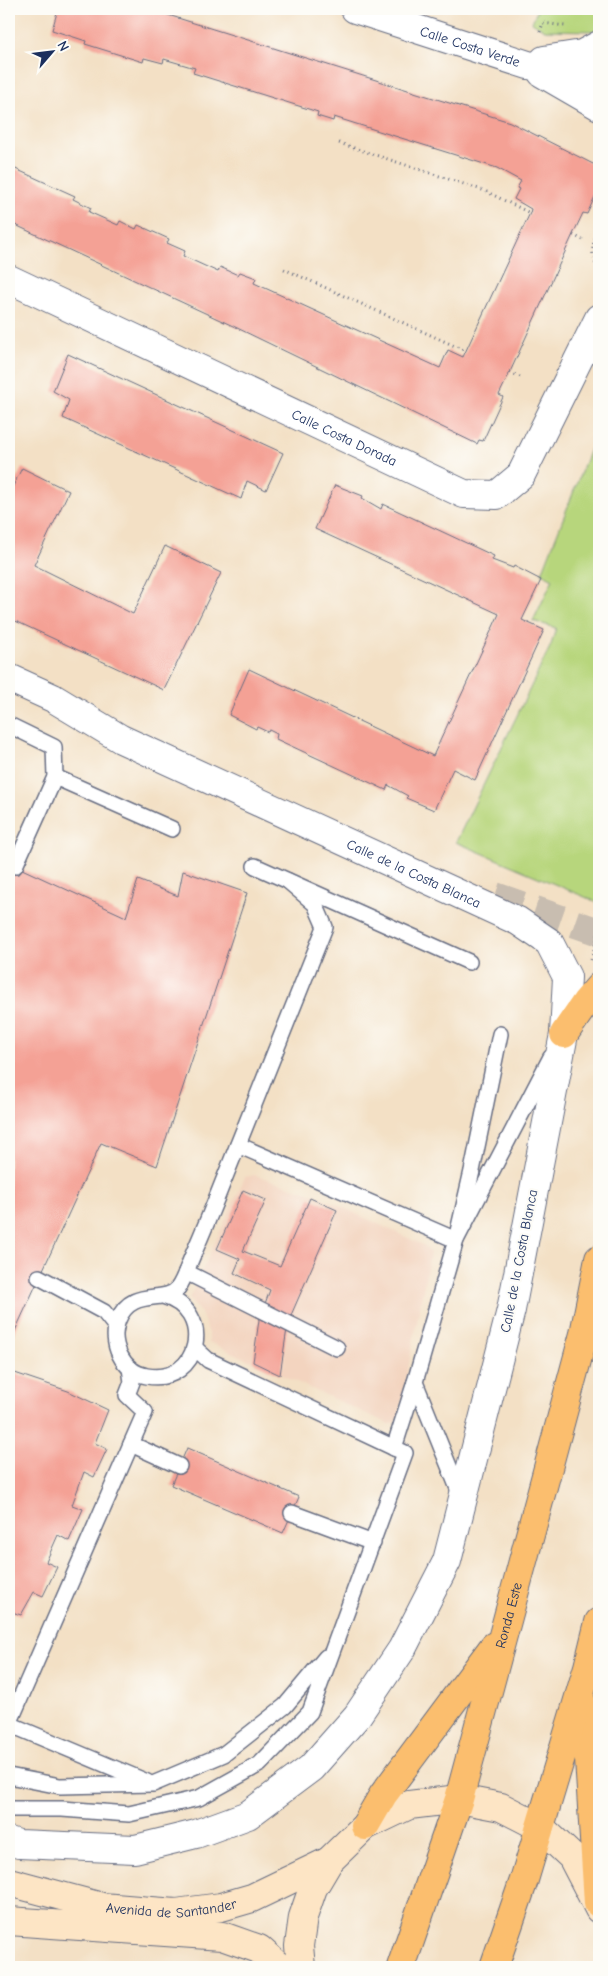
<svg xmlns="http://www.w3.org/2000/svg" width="608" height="1976" font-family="'Comic Neue',sans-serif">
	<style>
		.built { fill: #f3d4bf }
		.green { fill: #b7d67c; stroke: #69826d }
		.building { fill: #f4a195 }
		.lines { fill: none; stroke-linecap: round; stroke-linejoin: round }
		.trunk-tunnel { stroke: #c8bdb0; stroke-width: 28; stroke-dasharray: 28 14; stroke-linecap: butt }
		.service-casing { stroke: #676d82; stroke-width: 18 }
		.minor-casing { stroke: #676d82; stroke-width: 30 }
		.tertiary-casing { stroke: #676d82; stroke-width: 30 }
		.secondary-casing { stroke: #676d82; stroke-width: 30 }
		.trunk-casing { stroke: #676d82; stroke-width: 30 }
		.path { stroke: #676d82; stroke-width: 3; stroke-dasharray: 1 4; stroke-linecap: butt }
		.service { stroke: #fff; stroke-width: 15 }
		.minor { stroke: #fff; stroke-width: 28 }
		.tertiary { stroke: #fff; stroke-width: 28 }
		.secondary { stroke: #fde5c5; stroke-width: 28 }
		.trunk { stroke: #fbbe6e; stroke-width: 28 }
		.labels { text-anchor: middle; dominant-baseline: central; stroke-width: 4.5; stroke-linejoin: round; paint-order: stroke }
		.street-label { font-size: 14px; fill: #1b2f5e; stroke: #fdfcf7 }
	</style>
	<rect width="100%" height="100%" fill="#fdfcf7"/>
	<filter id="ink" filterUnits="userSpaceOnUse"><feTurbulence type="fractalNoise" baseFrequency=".02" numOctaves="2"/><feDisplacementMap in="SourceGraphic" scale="10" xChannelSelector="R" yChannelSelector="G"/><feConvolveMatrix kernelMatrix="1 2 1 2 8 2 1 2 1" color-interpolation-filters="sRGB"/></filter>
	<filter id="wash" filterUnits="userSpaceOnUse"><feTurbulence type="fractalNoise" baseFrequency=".0096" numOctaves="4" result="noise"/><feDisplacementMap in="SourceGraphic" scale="20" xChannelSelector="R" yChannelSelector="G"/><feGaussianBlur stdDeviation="1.12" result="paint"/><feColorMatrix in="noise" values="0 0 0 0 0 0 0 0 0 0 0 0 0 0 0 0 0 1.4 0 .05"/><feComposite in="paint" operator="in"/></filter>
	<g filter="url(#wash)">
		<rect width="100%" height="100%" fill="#f3e0c5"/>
		<!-- built -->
		<polygon class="built" points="255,1175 314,1194 425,1246 430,1253 399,1416 395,1423 389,1424 209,1342 209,1333 201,1313 189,1299 245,1177"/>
		<!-- green -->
		<g class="green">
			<polygon points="538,9 599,9 599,28 593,31 545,30 532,22"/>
			<polygon points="599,426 599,903 456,842 551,645 556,628 533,621 553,579 542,573"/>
		</g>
		<g id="blocks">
			<!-- building -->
			<g class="building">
				<polygon points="58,9 149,9 510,122 599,167 599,188 587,214 583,213 575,230 510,372 499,395 503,397 483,441 479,440 477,444 233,326 9,222 9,166 75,196 73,199 91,208 89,212 118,225 120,221 136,229 138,225 169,239 167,243 185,251 183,256 218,272 220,267 238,275 240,272 256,278 254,283 440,368 448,350 463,357 530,213 531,209 514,199 519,189 517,188 521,181 497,168 334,117 333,121 317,116 318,112 193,73 195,68 164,59 163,63 144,58 143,62 85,44 86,41 52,30"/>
				<polygon points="68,354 283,453 266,490 247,481 241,499 63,418 69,400 53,391"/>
				<polygon points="22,468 69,491 34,565 133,614 165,546 221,573 164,690 9,618 9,494"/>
				<polygon points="335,485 363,496 362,498 381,509 383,504 494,556 492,560 513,568 514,566 541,580 522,620 544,630 475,780 453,769 434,810 406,798 408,796 388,785 386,790 276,739 277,734 269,730 268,732 257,727 256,729 229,715 249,669 433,756 499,614 315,529"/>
				<polygon points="9,863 126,917 138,880 178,896 183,871 247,893 157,1166 101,1143 9,1344"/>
				<polygon points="243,1190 266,1200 243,1251 280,1266 310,1198 337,1210 288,1322 280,1375 253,1362 259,1320 270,1290 234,1273 240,1259 217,1249"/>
				<polygon points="9,1371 68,1391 108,1410 95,1443 107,1449 94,1477 84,1472 72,1505 83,1509 69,1541 58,1535 46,1562 57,1567 43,1596 34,1592 21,1615 9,1611"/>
				<polygon points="187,1448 299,1497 283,1533 171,1485"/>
			</g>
		</g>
	</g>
	<g filter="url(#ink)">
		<use href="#blocks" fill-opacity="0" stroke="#676d82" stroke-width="1"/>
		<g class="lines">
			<!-- trunk-tunnel -->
			<polyline class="trunk-tunnel" points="495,896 599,932"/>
			<defs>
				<g id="service">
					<polyline points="9,725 54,747 55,777 15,866"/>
					<polyline points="55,777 172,829"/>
					<polyline points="255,866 469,962"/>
					<polyline points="238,1145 456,1240 472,1171 500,1034"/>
					<polyline points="186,1272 337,1348"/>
					<polyline points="39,1277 104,1312 116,1327"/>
					<path d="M163,1296C216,1311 200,1385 147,1376C122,1372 109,1342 118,1320C132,1286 165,1305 178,1288C184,1280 188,1266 192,1257C202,1234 212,1210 221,1187C256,1100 290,1013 325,927L315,904L288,881"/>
					<polyline points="131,1444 179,1466"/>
					<polyline points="394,1448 415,1382"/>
					<polyline points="461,1496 415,1382 456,1240 551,1057"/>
					<polyline points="292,1513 373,1543"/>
					<polyline points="9,1724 145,1412 127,1395 132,1382 130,1368"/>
					<polyline points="9,1724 147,1782"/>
					<polyline points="9,1776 60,1786 153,1784 224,1754 285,1706 326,1657"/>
					<polyline points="9,1809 62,1809 129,1814 199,1798 260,1764 310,1712 405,1453 208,1360 195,1348"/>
				</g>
				<g id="minor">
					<path id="s1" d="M9,279L464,494L497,495L521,475L599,318"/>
					<path id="s2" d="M9,678L53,698L121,739L518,921L549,942L567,977L564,1034L511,1310L447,1561L402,1649L357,1716L311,1768L248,1815L196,1834L135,1849L19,1844L9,1841"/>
				</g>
				<g id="tertiary">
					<path id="s3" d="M355,9L528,65L599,76"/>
					<polyline points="544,60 582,54 599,45"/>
					<polyline points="542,73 599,106"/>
				</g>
				<g id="secondary">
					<path id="s4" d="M9,1882L102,1907L176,1913L221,1907L252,1898L329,1861"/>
					<polyline points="9,1921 222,1936 259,1949 279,1967"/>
					<polyline points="301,1967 299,1946 303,1917 313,1888 329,1861 365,1826 409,1805 459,1799 501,1807 540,1827 572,1857 599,1909"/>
				</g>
				<g id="trunk">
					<polyline points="564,1034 586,1002 599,987"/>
					<polyline points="582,1703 589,1759 598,1903"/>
					<polyline points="365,1826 383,1795 494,1646"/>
					<path id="s5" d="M401,1967L459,1799L584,1334L599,1259"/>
					<polyline points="494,1967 524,1880 588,1667 599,1622"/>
				</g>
			</defs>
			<!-- service casing -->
			<use href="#service" class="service-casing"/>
			<!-- minor casing -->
			<use href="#minor" class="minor-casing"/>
			<!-- tertiary casing -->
			<use href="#tertiary" class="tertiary-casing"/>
			<!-- secondary casing -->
			<use href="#secondary" class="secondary-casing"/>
			<!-- trunk casing -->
			<use href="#trunk" class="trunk-casing"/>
			<!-- path -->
			<g class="path">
				<polyline points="540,32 543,23 565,26"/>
				<polyline points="339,143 485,191 530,213"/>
				<path d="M599,229C591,247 590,253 599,271"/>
				<polyline points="573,235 585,241"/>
				<polyline points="284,269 466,351"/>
				<polyline points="510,372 520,377"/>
				<polyline points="591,960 599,932"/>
			</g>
			<!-- service -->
			<use href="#service" class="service"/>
			<!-- minor -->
			<use href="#minor" class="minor"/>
			<!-- tertiary -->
			<use href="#tertiary" class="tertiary"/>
			<!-- secondary -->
			<use href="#secondary" class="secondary"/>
			<!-- trunk -->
			<use href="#trunk" class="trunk"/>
		</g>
	</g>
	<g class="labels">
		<!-- street labels -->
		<g class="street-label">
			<text stroke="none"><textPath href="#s3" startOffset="121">Calle Costa Verde</textPath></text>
			<text stroke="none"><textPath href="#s1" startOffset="371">Calle Costa Dorada</textPath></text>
			<text stroke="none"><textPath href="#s2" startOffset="450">Calle de la Costa Blanca</textPath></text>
			<text transform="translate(519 1261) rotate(-79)">Calle de la Costa Blanca</text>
			<text stroke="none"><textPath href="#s5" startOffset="368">Ronda Este</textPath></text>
			<text stroke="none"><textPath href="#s4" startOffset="166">Avenida de Santander</textPath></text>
		</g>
	</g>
	<!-- margin -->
	<rect width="608" height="1976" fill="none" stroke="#fdfcf7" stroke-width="30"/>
	<!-- north arrow -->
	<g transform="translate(52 52) rotate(62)" stroke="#fdfcf7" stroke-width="4" paint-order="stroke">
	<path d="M0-4L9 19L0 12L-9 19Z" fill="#1b2f5e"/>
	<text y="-8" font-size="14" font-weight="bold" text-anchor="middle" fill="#1b2f5e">N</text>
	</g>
</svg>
